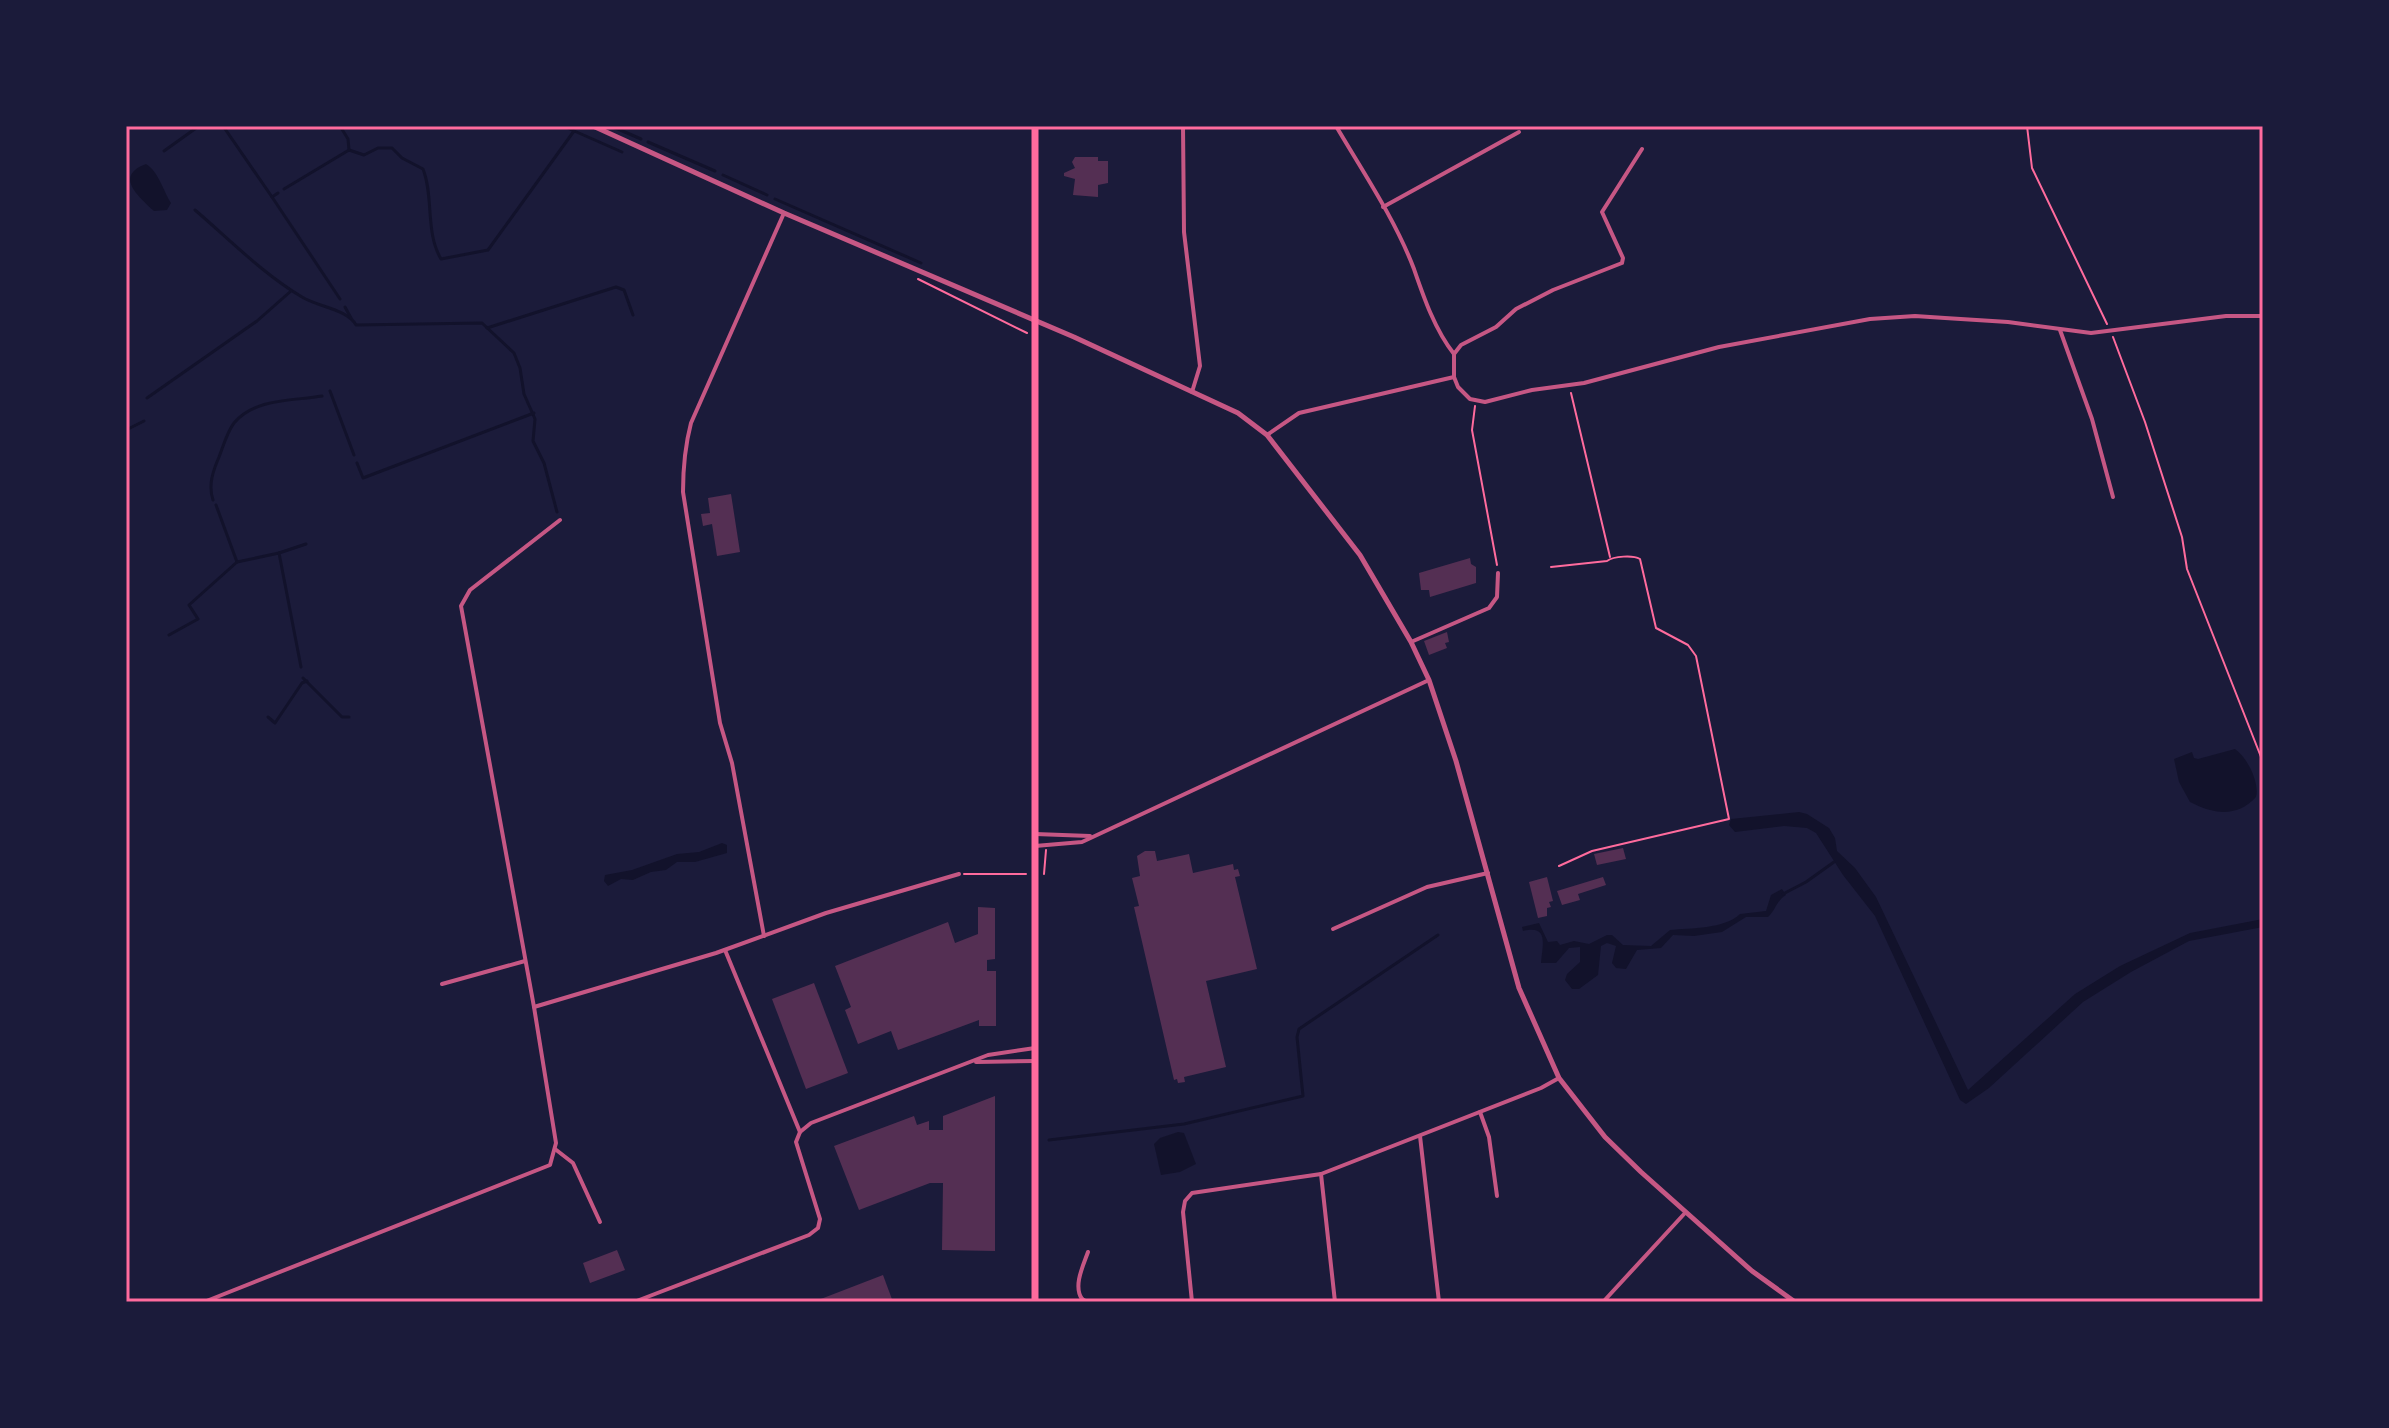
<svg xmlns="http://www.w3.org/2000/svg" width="2389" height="1428" font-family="'Roboto Serif',serif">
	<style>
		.water { fill: #12122b }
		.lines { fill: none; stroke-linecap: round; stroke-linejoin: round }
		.stream { stroke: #12122b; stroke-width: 3 }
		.building { fill: #542f53 }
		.path { stroke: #ff6b9d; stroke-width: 2 }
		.minor { stroke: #c65784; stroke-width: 4 }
		.tertiary { stroke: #c65784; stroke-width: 5 }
		.primary { stroke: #ff6b9d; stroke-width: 7 }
		.neatline { fill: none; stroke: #ff6b9d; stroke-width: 3 }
	</style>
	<rect width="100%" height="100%" fill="#1b1b3a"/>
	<!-- water -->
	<g class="water">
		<path d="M146,164C158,171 163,190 171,203L167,210L154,211C138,196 114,176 146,164Z"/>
		<path d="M2235,749C2247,757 2260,783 2256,797C2237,818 2213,814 2190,802L2179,782L2174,759L2192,752L2194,758L2198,759Z"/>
		<polygon points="1799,812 1807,814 1829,828 1835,838 1837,851 1855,868 1876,897 1968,1090 2075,994 2120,966 2190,933 2263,919 2263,927 2189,941 2131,972 2083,1002 1989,1088 1966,1104 1960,1100 1875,916 1843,875 1816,833 1807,828 1784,826 1735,832 1729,825 1731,819"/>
		<polygon points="722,843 727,845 727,853 695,862 677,862 666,870 651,872 633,880 621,879 608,886 604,881 605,875 632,870 677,854 699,852"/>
		<path d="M1782,889L1786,895C1776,901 1776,910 1768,917H1746L1722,932L1694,936L1673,935L1661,948L1637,950L1626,969L1616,968L1612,963L1616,946L1607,943L1601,946L1598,975L1579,989H1572L1565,980L1567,974L1580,962V947L1569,948L1556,963H1541C1542,947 1550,924 1523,931L1522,927L1539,923L1548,942L1557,941L1560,945L1574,941L1589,944L1607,935H1612L1623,945L1651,946L1670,930C1691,928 1724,929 1740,914L1766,911L1771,895Z"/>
		<polygon points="1178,1132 1184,1133 1196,1164 1180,1172 1161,1175 1154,1144 1160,1138"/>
	</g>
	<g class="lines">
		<!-- stream -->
		<g class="stream">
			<polyline points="223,126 272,197 278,193"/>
			<polyline points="563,126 622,152"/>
			<polyline points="611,126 641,139"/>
			<polyline points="648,142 715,171"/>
			<path d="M349,150L364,155L378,148H392L402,158L423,169C434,197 425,232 441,259L488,250L574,131"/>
			<polyline points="164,151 199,126"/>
			<polyline points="723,175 767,195"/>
			<polyline points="284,189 349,150 348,139 340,126"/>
			<polyline points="272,197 340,299"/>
			<polyline points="775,199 921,263"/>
			<path d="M195,210C229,239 263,274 302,297C318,307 347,309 356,325L482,323L514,353L520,368L524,394L535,419L533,441L544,463L557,512"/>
			<polyline points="345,307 351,318"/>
			<polyline points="487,328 616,287 624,290 633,315"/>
			<polyline points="330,391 354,455"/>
			<polyline points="147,398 257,321 291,291"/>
			<polyline points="126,430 144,421"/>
			<polyline points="357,463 363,478 534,413"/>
			<path d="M213,500C208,485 213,471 219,457C223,447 227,432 234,423C255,398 293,401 322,396"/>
			<polyline points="216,505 237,562"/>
			<polyline points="169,635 198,619 189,605 237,562 279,553"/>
			<polyline points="301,667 279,553 306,544"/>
			<polyline points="303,678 342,717 349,717"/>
			<polyline points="268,717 275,723 302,683 307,681"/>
			<polyline points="1783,894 1806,882 1834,862"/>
			<polyline points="1049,1140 1184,1124 1303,1096 1297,1037 1299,1029 1438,935"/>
		</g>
	</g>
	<!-- building -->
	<g class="building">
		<polygon points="1075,157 1098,157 1098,161 1108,161 1108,183 1098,185 1098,197 1073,195 1075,179 1064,176 1064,173 1075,168 1072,162"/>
		<polygon points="731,494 740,552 717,556 712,524 703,526 701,514 710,513 708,498"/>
		<polygon points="1470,558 1471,564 1476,567 1476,583 1430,597 1429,590 1421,590 1419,573"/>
		<polygon points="1447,632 1449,642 1445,643 1447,648 1429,655 1424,641"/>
		<polygon points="1623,848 1626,859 1597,865 1594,854"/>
		<polygon points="1155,851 1157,861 1189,854 1193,873 1233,864 1234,870 1238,869 1240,876 1235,877 1257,969 1206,981 1226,1067 1184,1077 1185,1082 1178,1083 1177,1079 1174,1080 1134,907 1139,906 1132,878 1140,876 1137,856 1145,851"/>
		<polygon points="1547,877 1553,901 1549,902 1551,907 1547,908 1547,916 1538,918 1529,882"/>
		<polygon points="1603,877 1606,885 1578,894 1580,900 1562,905 1557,891"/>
		<polygon points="978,907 995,908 995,959 987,960 987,971 996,971 996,1026 979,1026 979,1020 898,1050 891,1031 858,1044 845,1010 851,1007 835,966 948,922 955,943 978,934"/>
		<polygon points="814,983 848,1073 806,1089 772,999"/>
		<polygon points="995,1096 995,1251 942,1250 943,1183 930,1183 859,1210 834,1146 914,1116 917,1125 929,1121 929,1130 943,1130 943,1116"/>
		<polygon points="617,1250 625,1270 590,1283 583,1263"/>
		<polygon points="883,1275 893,1302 813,1302"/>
	</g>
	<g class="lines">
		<!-- path -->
		<g class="path">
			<polyline points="2027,126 2032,168 2107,324"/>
			<polyline points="918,279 1027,333"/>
			<polyline points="2113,337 2145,422 2182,537 2187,569 2263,762"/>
			<polyline points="1571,393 1610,557"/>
			<polyline points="1475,406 1472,430 1497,565"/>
			<path d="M1551,567L1607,561C1614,556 1633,555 1640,559L1656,628L1688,645L1696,656L1729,819L1592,851L1559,866"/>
			<polyline points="964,874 1026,874"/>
			<polyline points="1044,874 1046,850"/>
		</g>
		<!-- minor -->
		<g class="minor">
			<polyline points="1183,126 1184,232 1200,366 1192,392"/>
			<path d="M1336,126C1363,172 1395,219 1414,269C1424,298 1435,330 1454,354"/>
			<polyline points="1383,207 1519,132"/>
			<polyline points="2060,330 2092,419 2113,497"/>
			<polyline points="1454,377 1454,354 1461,345 1496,327 1516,309 1553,290 1622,263 1623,258 1602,212 1642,149"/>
			<polyline points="1267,435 1299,413 1454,377 1458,387 1470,399 1485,402 1532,390 1584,383 1719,347 1870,319 1915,316 1945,318 2008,322 2091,333 2226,316 2263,316"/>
			<polyline points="1411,642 1489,608 1497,597 1498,573"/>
			<polyline points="1035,834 1090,836"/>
			<polyline points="1035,846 1082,842 1429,680"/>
			<polyline points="1333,929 1427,887 1488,873"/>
			<path d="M764,936L732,763L720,723L683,492C683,467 685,446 691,423L784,213"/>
			<polyline points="725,950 800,1132"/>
			<polyline points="442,984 525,961"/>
			<polyline points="534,1007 716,953 826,913 959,874"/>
			<polyline points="976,1062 1035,1061"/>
			<polyline points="1480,1112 1489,1137 1497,1196"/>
			<polyline points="1420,1136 1439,1302"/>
			<polyline points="555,1149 573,1163 600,1222"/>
			<polyline points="1321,1174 1335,1302"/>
			<path d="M1082,1299C1073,1286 1083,1266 1088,1252"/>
			<polyline points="204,1302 550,1165 556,1143 534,1007 461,606 470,590 560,520"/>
			<polyline points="634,1302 809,1235 818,1228 820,1219 796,1142 800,1132 811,1123 988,1055 1035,1048"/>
			<polyline points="1080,1302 1082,1299 1087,1302"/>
			<polyline points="1192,1302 1183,1212 1185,1201 1192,1193 1321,1174 1541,1088 1559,1078"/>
			<polyline points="1603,1302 1685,1213"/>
		</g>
		<!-- tertiary -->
		<polyline class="tertiary" points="593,126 784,213 1074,337 1238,413 1267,435 1360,555 1411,642 1429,680 1456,761 1519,988 1559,1078 1605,1137 1641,1172 1752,1271 1795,1302"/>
		<!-- primary -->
		<polyline class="primary" points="1035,1302 1035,126"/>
	</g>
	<!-- border -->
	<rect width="2389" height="1428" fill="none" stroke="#1b1b3a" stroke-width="256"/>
	<rect x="128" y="128" width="2133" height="1172" class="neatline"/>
</svg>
